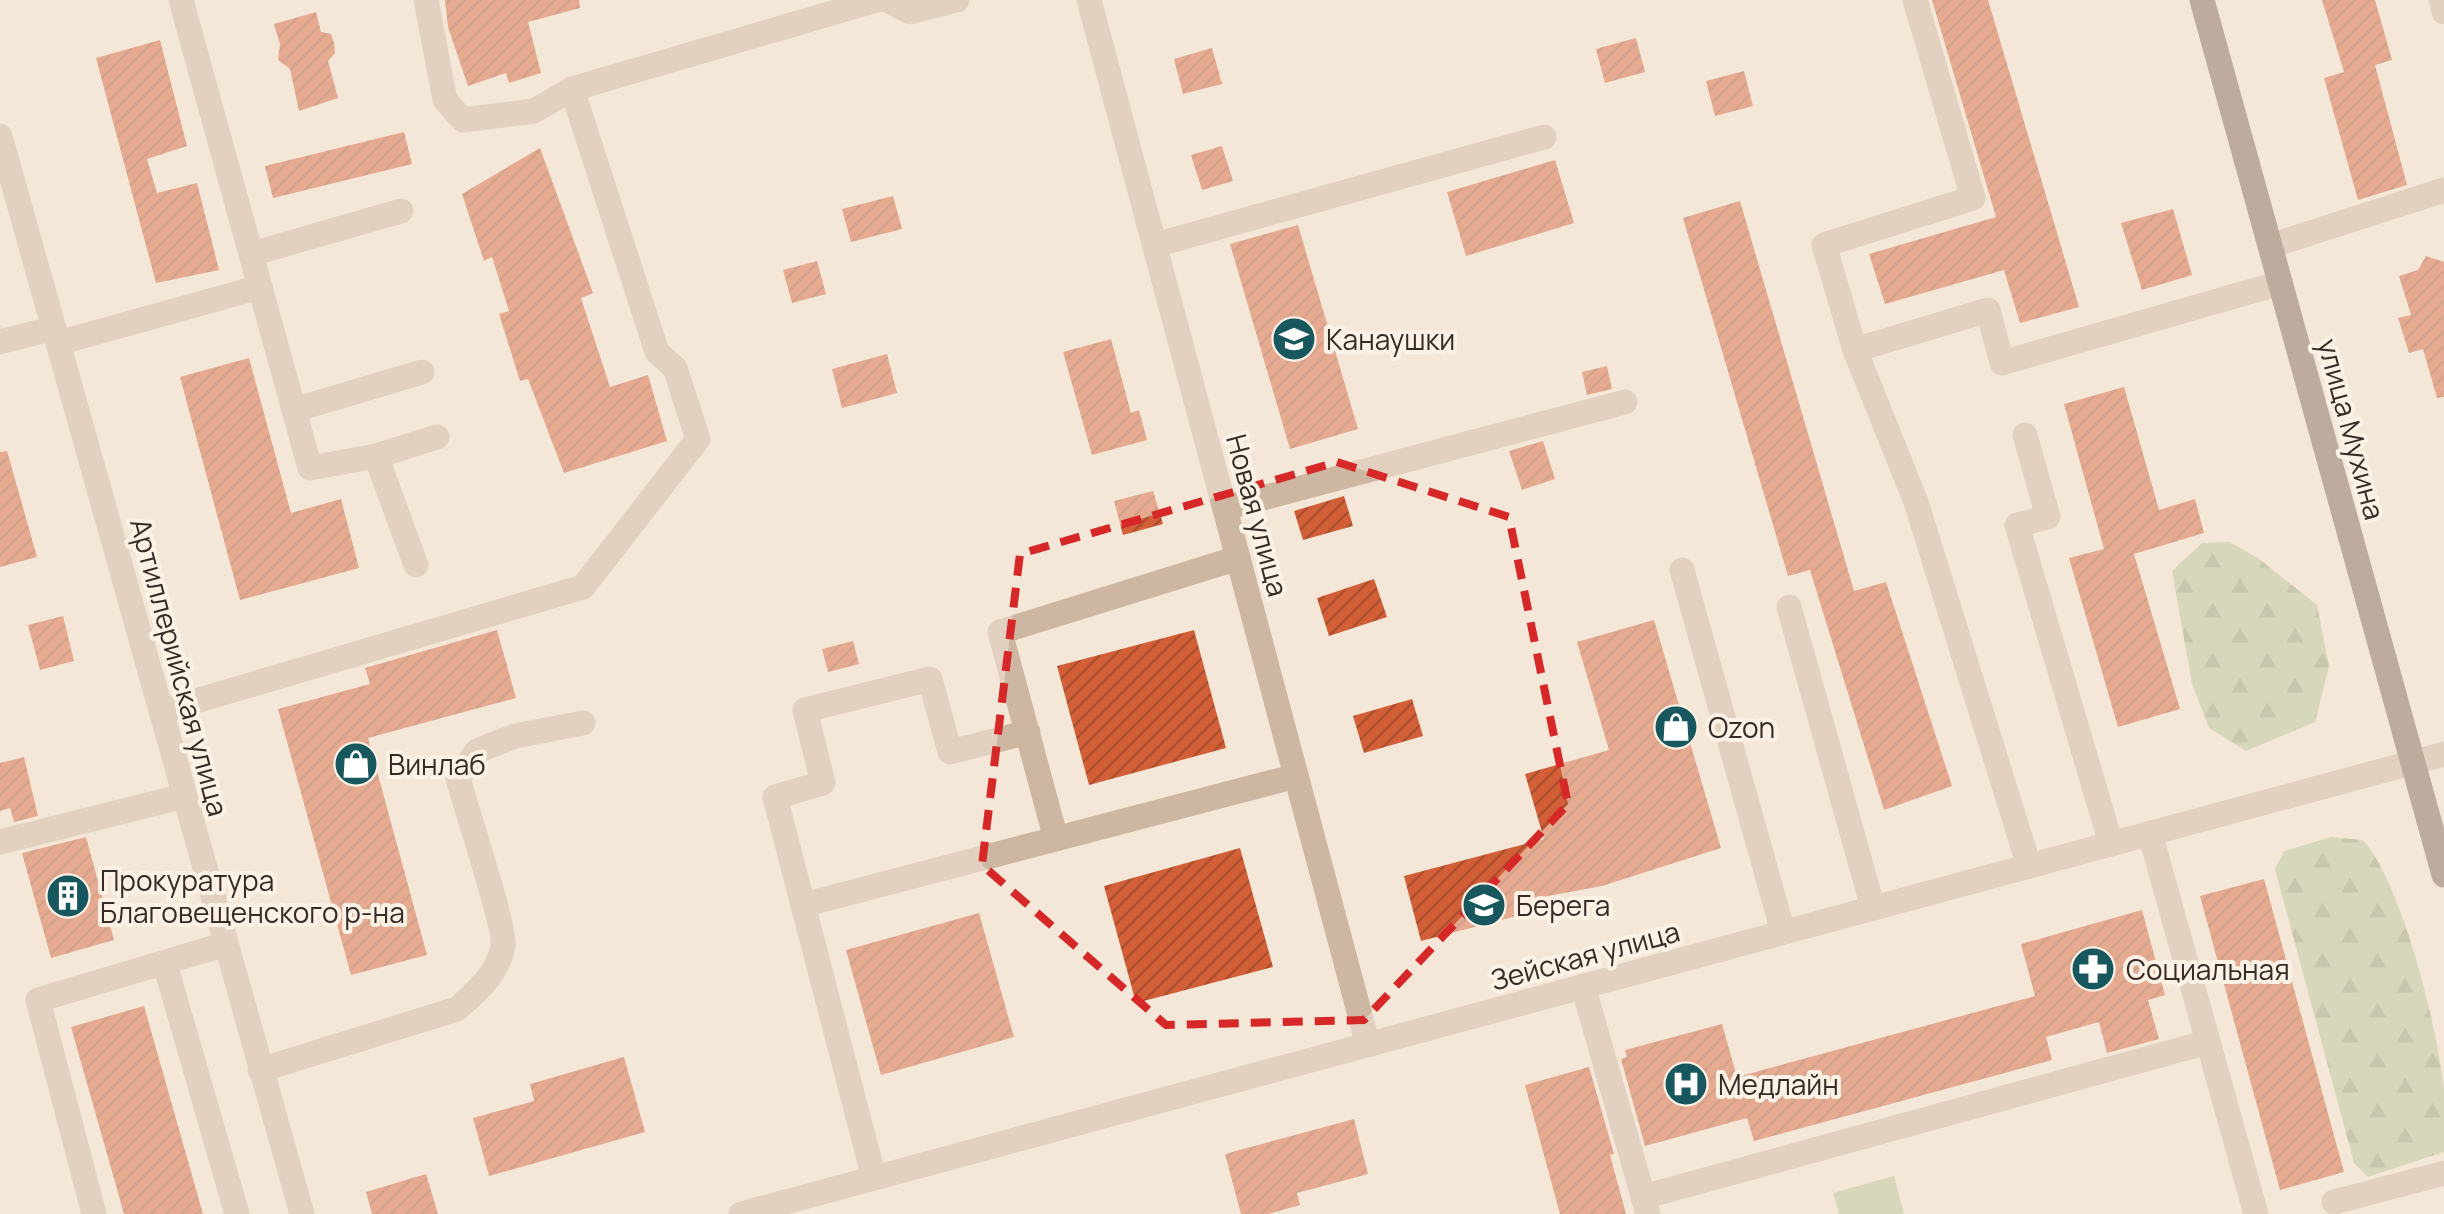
<svg xmlns="http://www.w3.org/2000/svg" width="2444" height="1214" font-family="Manrope,sans-serif">
	<style>
		.forest { fill: url(#forest-firs) }
		.park { fill: #b4c497 }
		.building { fill: url(#building-hatch) }
		.lines { fill: none; stroke-linecap: round; stroke-linejoin: round }
		.minor { stroke: #cdb7a3; stroke-width: 25 }
		.major { stroke: #7b6255; stroke-width: 25 }
		.marked { fill: none; stroke: #d62828; stroke-width: 8; stroke-dasharray: 20 12; stroke-linejoin: round }
		.labels { text-anchor: middle; dominant-baseline: central; stroke-width: 8; stroke-linejoin: round; paint-order: stroke }
		.poi-label { font-size: 28px; fill: #372b26; stroke: #fbf1e5; text-anchor: start }
		.street-label { font-size: 28px; fill: #372b26; stroke: #fbf1e5 }
	</style>
	<defs>
		<pattern id="forest-firs" width="22" height="20" patternUnits="userSpaceOnUse" patternTransform="scale(2.5)"><rect width="22" height="20" fill="#b4c497"/><path d="M5 1l3.5 6h-7zM16 11l3.5 6h-7z" fill="#939f7b"/></pattern>
		<pattern id="building-hatch" width="6" height="6" patternUnits="userSpaceOnUse" patternTransform="scale(2.5)"><rect width="6" height="6" fill="#d25f38"/><path d="M-1 1l2-2M0 6l6-6M5 7l2-2" fill="none" stroke="#ab4f2f"/></pattern>
	</defs>
	<rect width="100%" height="100%" fill="#f4e7d8"/>
	<!-- forest -->
	<g class="forest">
		<polygon points="2230,542 2258,558 2317,605 2329,666 2315,722 2246,751 2209,728 2192,684 2172,571 2202,543"/>
		<path d="M2331,837L2363,840C2402,883 2438,1030 2444,1090C2444,1110 2444,1132 2444,1152L2368,1177L2354,1163L2275,869L2284,851Z"/>
	</g>
	<!-- park -->
	<polygon class="park" points="1894,1176 1904,1214 1839,1214 1833,1193"/>
	<!-- building -->
	<g class="building">
		<polygon points="445,0 579,0 580,8 528,22 541,73 509,83 506,73 468,86 448,27"/>
		<polygon points="1932,0 1988,0 2079,307 2020,323 2004,270 1885,304 1869,254 1996,217"/>
		<polygon points="2322,0 2375,0 2392,60 2375,65 2407,185 2358,200 2324,78 2344,72"/>
		<polygon points="316,12 321,32 331,34 334,43 335,53 328,61 338,98 299,111 290,69 278,60 280,44 274,24"/>
		<polygon points="1636,38 1645,72 1605,83 1596,49"/>
		<polygon points="160,40 187,146 147,159 157,193 197,183 219,270 156,283 96,58"/>
		<polygon points="1212,48 1222,84 1183,94 1174,59"/>
		<polygon points="1744,71 1753,106 1715,116 1706,81"/>
		<polygon points="404,132 412,164 273,198 265,166"/>
		<polygon points="1222,146 1233,181 1202,190 1191,155"/>
		<polygon points="540,148 593,293 581,298 610,387 648,375 667,441 564,473 528,379 520,381 499,314 509,311 492,257 484,261 462,194"/>
		<polygon points="1555,160 1574,223 1466,256 1447,192"/>
		<polygon points="893,196 902,229 851,242 842,209"/>
		<polygon points="1740,201 1854,591 1886,582 1952,786 1884,810 1810,570 1788,576 1683,218"/>
		<polygon points="2173,209 2192,275 2142,290 2121,223"/>
		<polygon points="1298,225 1358,429 1290,449 1230,244"/>
		<polygon points="2426,256 2444,262 2444,397 2437,398 2423,349 2409,353 2398,318 2411,315 2399,276 2418,270"/>
		<polygon points="817,261 826,294 792,303 783,270"/>
		<polygon points="1111,339 1131,413 1139,410 1147,440 1092,455 1063,352"/>
		<polygon points="887,354 897,393 842,408 832,369"/>
		<polygon points="249,358 291,513 341,499 359,568 240,600 180,377"/>
		<polygon points="1607,366 1612,389 1587,395 1582,372"/>
		<polygon points="2124,387 2159,510 2195,499 2204,533 2134,554 2180,709 2118,727 2069,558 2104,549 2064,404"/>
		<polygon points="1543,441 1555,479 1522,490 1509,451"/>
		<polygon points="7,451 37,557 0,567 0,452"/>
		<polygon points="1153,491 1163,524 1123,535 1114,501"/>
		<polygon points="1344,496 1353,526 1303,540 1294,511"/>
		<polygon points="1374,579 1387,617 1329,636 1317,598"/>
		<polygon points="63,616 74,661 40,670 28,625"/>
		<polygon points="1654,620 1721,848 1602,886 1521,901 1524,914 1421,941 1404,876 1544,839 1525,774 1609,750 1577,642"/>
		<polygon points="497,630 516,698 368,738 427,955 351,975 278,709 370,684 365,668"/>
		<polygon points="1194,630 1226,748 1089,785 1057,666"/>
		<polygon points="853,641 859,664 828,672 822,649"/>
		<polygon points="1412,699 1423,736 1364,753 1353,716"/>
		<polygon points="24,757 38,816 14,822 10,808 0,811 0,763"/>
		<polygon points="86,837 114,940 51,958 22,853"/>
		<polygon points="1240,848 1273,967 1136,1003 1104,886"/>
		<polygon points="2264,879 2344,1172 2280,1190 2200,896"/>
		<polygon points="2142,910 2165,995 2148,1000 2159,1039 2107,1053 2099,1022 2046,1037 2052,1060 1754,1141 1747,1118 1645,1146 1621,1059 1627,1057 1625,1050 1722,1024 1737,1077 2035,996 2021,944"/>
		<polygon points="979,913 1014,1037 881,1075 846,950"/>
		<polygon points="144,1006 203,1214 124,1214 71,1027"/>
		<polygon points="624,1057 645,1132 489,1176 473,1118 534,1101 530,1084"/>
		<polygon points="1589,1067 1614,1154 1610,1155 1626,1214 1560,1214 1525,1085"/>
		<polygon points="1354,1119 1368,1174 1297,1193 1300,1205 1268,1214 1241,1214 1225,1154"/>
		<polygon points="426,1174 438,1214 372,1214 366,1192"/>
	</g>
	<g class="lines">
		<!-- minor -->
		<g class="minor">
			<polyline points="426,0 445,100 463,120 534,111 572,89 877,0"/>
			<polyline points="887,0 910,12 957,0"/>
			<polyline points="1089,0 1368,1045"/>
			<polyline points="1915,0 1973,198 1824,245 1855,350 1916,502 2029,866"/>
			<polyline points="2441,0 2444,12"/>
			<polyline points="0,136 302,1214"/>
			<polyline points="1155,245 1544,137"/>
			<polyline points="2270,246 2444,190"/>
			<polyline points="251,254 401,211"/>
			<polyline points="260,287 310,468 376,456 416,565"/>
			<polyline points="0,342 54,328"/>
			<polyline points="58,343 260,287 181,0"/>
			<polyline points="1855,350 1988,310 2002,363 2280,283"/>
			<polyline points="294,410 422,372"/>
			<polyline points="2025,435 2048,517 2017,525 2111,844"/>
			<polyline points="376,456 437,437"/>
			<polyline points="1225,508 1625,402"/>
			<polyline points="1682,570 1783,932"/>
			<polyline points="1789,607 1873,908"/>
			<polyline points="162,711 583,587 698,439 675,368 657,352 572,89"/>
			<polyline points="2150,833 2256,1214"/>
			<polyline points="1056,839 1000,632 1238,558"/>
			<polyline points="0,842 184,796"/>
			<polyline points="803,905 775,797 823,783 805,710 930,679 950,752 1028,732"/>
			<polyline points="165,964 237,1214"/>
			<polyline points="1583,986 1648,1214"/>
			<path d="M260,1070L457,1009C477,991 498,974 503,946C506,927 465,806 458,778L477,751L515,736L583,723"/>
			<polyline points="874,1178 803,905 1296,776"/>
			<polyline points="1643,1197 2208,1042"/>
			<polyline points="2334,1202 2444,1173"/>
			<polyline points="94,1214 38,1000 226,944"/>
			<polyline points="741,1214 2444,754"/>
		</g>
		<!-- major -->
		<polyline class="major" points="2202,0 2444,875"/>
	</g>
	<!-- marked area -->
	<path d="M0 0H2444V1214H0ZM1337,462L1509,517L1568,804L1364,1020L1166,1025L982,865L1020,554Z" fill="#f4e7d8" fill-opacity=".55" fill-rule="evenodd"/>
	<path class="marked" d="M1337,462L1509,517L1568,804L1364,1020L1166,1025L982,865L1020,554Z"/>
	<!-- icons -->
	<defs>
		<symbol id="school-disc" viewBox="-11 -11 22 22"><circle r="9.5" fill="#17575d" stroke="#fbf1e5"/><path d="M0-5L7-2L0 1L-7-2ZM-4 1L0 2.5L4 1V4Q0 6-4 4Z" fill="#fff"/></symbol>
		<symbol id="shop-disc" viewBox="-11 -11 22 22"><circle r="9.5" fill="#17575d" stroke="#fbf1e5"/><path d="M-5-2.5h2.3a2.7 3.5 0 0 1 5.4 0H5L5.5 6h-11ZM-1.5-2.5h3a1.5 2.3 0 0 0-3 0Z" fill="#fff"/></symbol>
		<symbol id="building-disc" viewBox="-11 -11 22 22"><circle r="9.5" fill="#17575d" stroke="#fbf1e5"/><path d="M-4-6H4V6H1V3H-1V6H-4ZM-2.5-4.3h1.7v1.8h-1.7ZM.8-4.3h1.7v1.8H.8ZM-2.5-1h1.7V.8h-1.7ZM.8-1h1.7V.8H.8Z" fill="#fff"/></symbol>
		<symbol id="pharmacy-disc" viewBox="-11 -11 22 22"><circle r="9.5" fill="#17575d" stroke="#fbf1e5"/><path d="M-2-6h4v4h4v4h-4v4h-4v-4h-4v-4h4Z" fill="#fff"/></symbol>
		<symbol id="hospital-disc" viewBox="-11 -11 22 22"><circle r="9.5" fill="#17575d" stroke="#fbf1e5"/><path d="M-5-5h3v3.5h4V-5h3V5h-3V1.5h-4V5h-3Z" fill="#fff"/></symbol>
	</defs>
	<g fill-rule="evenodd">
		<use href="#school-disc" x="1269" y="314" width="50" height="50"/>
		<use href="#shop-disc" x="1651" y="702" width="50" height="50"/>
		<use href="#shop-disc" x="331" y="739" width="50" height="50"/>
		<use href="#building-disc" x="43" y="871" width="50" height="50"/>
		<use href="#school-disc" x="1459" y="880" width="50" height="50"/>
		<use href="#pharmacy-disc" x="2068" y="944" width="50" height="50"/>
		<use href="#hospital-disc" x="1661" y="1059" width="50" height="50"/>
	</g>
	<g class="labels">
		<!-- poi labels -->
		<g class="poi-label">
			<text x="1326" y="339">Канаушки</text>
			<text x="1708" y="727">Ozon</text>
			<text x="388" y="764">Винлаб</text>
			<text x="100" y="880">Прокуратура<tspan x="100" dy="32">Благовещенского р-на</tspan></text>
			<text x="1516" y="905">Берега</text>
			<text x="2126" y="969">Социальная</text>
			<text x="1718" y="1084">Медлайн</text>
		</g>
		<!-- street labels -->
		<g class="street-label">
			<text transform="translate(2352 429) rotate(75)">улица Мухина</text>
			<text transform="translate(1258 515) rotate(75)">Новая улица</text>
			<text transform="translate(180 667) rotate(75)">Артиллерийская улица</text>
			<text transform="translate(1585 955) rotate(-15)">Зейская улица</text>
		</g>
	</g>
</svg>
